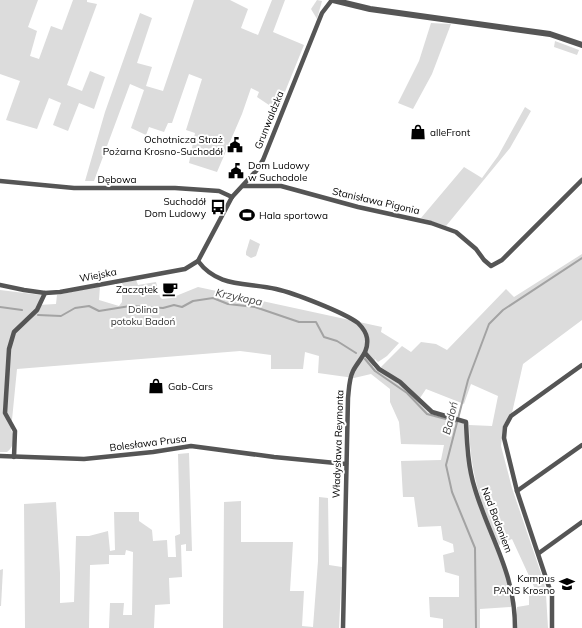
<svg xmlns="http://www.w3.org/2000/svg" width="582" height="628" font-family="Mulish,sans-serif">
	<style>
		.green { fill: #dcdcdc }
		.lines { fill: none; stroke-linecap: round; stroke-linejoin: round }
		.stream { stroke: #a3a3a3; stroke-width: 2 }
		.minor { stroke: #555; stroke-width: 4.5 }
		.tertiary { stroke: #555; stroke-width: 6 }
		.labels { text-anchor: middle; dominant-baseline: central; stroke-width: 4; stroke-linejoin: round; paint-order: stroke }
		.street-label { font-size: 10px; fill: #000; stroke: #fff }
		.poi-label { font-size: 10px; fill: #000; stroke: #fff; text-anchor: start }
		.park-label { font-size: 10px; fill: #333; stroke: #fff }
		.water-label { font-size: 11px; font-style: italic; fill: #444; stroke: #fff }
	</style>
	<rect width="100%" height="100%" fill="#fff"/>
	<!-- green -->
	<g class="green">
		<polygon points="0,0 38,0 28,27 37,31 30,56 39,59 51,26 62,30 73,0 87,0 87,2 97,4 67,85 82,91 90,71 105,77 94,109 79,103 68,131 53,125 61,103 49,98 37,129 6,120 20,81 0,74"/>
		<polygon points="194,0 230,0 248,9 241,28 258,35 272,0 285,0 273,32 304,45 280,104 277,104 275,109 257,97 259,92 251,88 242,114 217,172 189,163 195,133 186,130 202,79 189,74 172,123 168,123 164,132 149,127 146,135 131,128 144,90 130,84 94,181 85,181 105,112 140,13 152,18 137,63 152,67 146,86 163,91"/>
		<polygon points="317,0 322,1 317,19 311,9"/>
		<polygon points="431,23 451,24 432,74 413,109 398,103 419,61"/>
		<polygon points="555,41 579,50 577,55 554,47"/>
		<polygon points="525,107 531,111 510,148 446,226 421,218 464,167 482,178 498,156"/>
		<polygon points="250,239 260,244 256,256 251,258 246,255 246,252"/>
		<path d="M582,254V320L523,364L512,413L503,426L501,446L512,488L544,582L546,594L548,628H516L517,607L529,605V595L536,591L512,539L499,545C480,503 470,472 469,425L492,426L498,396L471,384L464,404L426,389L420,398L408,386L381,367L402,346L411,352L421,342L436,344L447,350L506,289L514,297Z"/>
		<path d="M136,280L138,285L156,282L160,297L162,299L171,298L198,287L382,327L381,332L399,343L387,356L378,362L375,359L373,367L403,387L432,416L463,423L465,426V450L471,481L480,510L504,569L512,604L511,607L480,609V628H443V619L430,617L429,597H459V576L445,572L443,555L454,552L453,544L443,540L441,526L418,527L414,497H403L401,461L441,460L444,445L401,444L399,422L390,402V389L371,374L354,378L318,373L319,356L305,352L303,369H271V355L240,351L17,369L11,430C16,437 14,447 7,452H0V290L41,295L38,305L56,304L57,295L100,286L99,300L119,306L122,302V283Z"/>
		<polygon points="189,453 192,551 186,551 186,544 181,545 182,577 169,578 170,604 155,605 154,628 109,628 110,603 124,603 123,615 132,615 133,552 126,550 125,555 109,555 109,564 90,565 89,628 25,628 24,504 56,502 60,573 60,603 74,602 76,536 89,536 108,531 110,551 115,550 114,512 139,512 139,521 152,530 153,541 167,540 168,557 176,557 175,536 180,534 178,454"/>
		<polygon points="319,497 328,498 329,565 342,567 339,628 223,628 224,502 241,501 241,542 293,542 290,591 304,591 302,626 313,627 318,561"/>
		<polygon points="3,569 1,606 0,606 0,570"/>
	</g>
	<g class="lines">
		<!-- stream -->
		<g class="stream">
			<polyline points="0,307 22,310"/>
			<polyline points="38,315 61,316 75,308 89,306 99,311 130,306 163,308 174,305 182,307 193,301 213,298 228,304 255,307 299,322 316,322 324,337 337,341 356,353"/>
			<polyline points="365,359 375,371 407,393 427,414 457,422"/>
			<polyline points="476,628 475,548 452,492 446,465 468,380 489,324 503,310 582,258"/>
		</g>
		<!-- minor -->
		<g class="minor">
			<polyline points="0,181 74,188 175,188 219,191 232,197"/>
			<polyline points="243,186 281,186 358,207 431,223 456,232 476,249 484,260 491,266 502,260 582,180"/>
			<path d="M198,261C218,288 246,282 276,289C294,293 343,312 358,323C362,327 366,332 367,338C369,353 359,359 353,371C349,379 349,389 348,398L343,628"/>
			<polyline points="0,285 24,290 45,293 60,292 185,269 198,261 232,197 256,171 263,160 322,13 332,0"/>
			<path d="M365,353L379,369L400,382L432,412L466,422C467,444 468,468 475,489C490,539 515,572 515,628"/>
			<polyline points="0,456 84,459 153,452 191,446 274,457 346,464"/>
			<polyline points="14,457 15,431 5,413 9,349 14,332 37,310 45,293"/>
			<polyline points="517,491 582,445"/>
			<polyline points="539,553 582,522"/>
			<polyline points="552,628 552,596 517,491 504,438 505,427 511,416 582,365"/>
		</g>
		<!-- tertiary -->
		<polyline class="tertiary" points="333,0 370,9 550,34 582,45"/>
	</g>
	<!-- icons -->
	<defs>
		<symbol id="shop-bare" viewBox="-9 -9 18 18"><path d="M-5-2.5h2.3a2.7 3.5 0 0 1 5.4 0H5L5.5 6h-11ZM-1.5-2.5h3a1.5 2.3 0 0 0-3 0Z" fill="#000" stroke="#fff" stroke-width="2.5" paint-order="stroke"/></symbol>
		<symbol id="civic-bare" viewBox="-9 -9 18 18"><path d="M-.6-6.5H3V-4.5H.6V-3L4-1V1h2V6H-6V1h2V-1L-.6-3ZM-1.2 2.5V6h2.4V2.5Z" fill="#000" stroke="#fff" stroke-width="2.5" paint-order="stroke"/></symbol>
		<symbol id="bus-bare" viewBox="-9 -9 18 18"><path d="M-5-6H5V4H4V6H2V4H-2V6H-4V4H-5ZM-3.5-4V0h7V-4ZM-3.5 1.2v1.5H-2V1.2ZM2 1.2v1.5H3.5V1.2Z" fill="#000" stroke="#fff" stroke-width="2.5" paint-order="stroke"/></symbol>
		<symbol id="stadium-bare" viewBox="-9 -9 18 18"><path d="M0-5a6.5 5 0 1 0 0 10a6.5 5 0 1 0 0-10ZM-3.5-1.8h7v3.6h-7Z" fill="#000" stroke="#fff" stroke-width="2.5" paint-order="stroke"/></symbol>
		<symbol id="cafe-bare" viewBox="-9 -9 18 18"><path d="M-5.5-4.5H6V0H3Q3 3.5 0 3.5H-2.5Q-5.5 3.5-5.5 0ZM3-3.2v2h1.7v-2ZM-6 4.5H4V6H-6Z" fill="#000" stroke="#fff" stroke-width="2.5" paint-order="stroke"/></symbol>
		<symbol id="university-bare" viewBox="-9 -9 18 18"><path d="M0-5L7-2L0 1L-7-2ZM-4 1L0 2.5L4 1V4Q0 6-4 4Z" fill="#000" stroke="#fff" stroke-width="2.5" paint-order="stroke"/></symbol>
	</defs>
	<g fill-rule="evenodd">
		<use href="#shop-bare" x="407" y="121" width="22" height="22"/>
		<use href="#civic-bare" x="224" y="134" width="22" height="22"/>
		<use href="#civic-bare" x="225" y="160" width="22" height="22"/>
		<use href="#bus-bare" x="207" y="196" width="22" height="22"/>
		<use href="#stadium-bare" x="236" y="204" width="22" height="22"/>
		<use href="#cafe-bare" x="159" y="278" width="22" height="22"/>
		<use href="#shop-bare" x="145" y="375" width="22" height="22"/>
		<use href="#university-bare" x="556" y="573" width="22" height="22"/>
	</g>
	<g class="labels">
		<!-- street labels -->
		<g class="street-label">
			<text transform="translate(269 120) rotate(-68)">Grunwaldzka</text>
			<text x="117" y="179">Dębowa</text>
			<text transform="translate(376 201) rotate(13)">Stanisława Pigonia</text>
			<text transform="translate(98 275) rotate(-11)">Wiejska</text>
			<text transform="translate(148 443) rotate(-7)">Bolesława Prusa</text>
			<text transform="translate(338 444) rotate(-88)">Władysława Reymonta</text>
			<text transform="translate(497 520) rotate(69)">Nad Badoniem</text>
		</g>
		<!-- poi labels -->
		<g class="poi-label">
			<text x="430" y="132">alleFront</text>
			<text x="223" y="139" text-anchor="end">Ochotnicza Straż<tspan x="223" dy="12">Pożarna Krosno-Suchodół</tspan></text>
			<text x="248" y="165">Dom Ludowy<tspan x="248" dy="12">w Suchodole</tspan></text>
			<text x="206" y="201" text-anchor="end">Suchodół<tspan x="206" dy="12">Dom Ludowy</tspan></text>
			<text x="259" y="215">Hala sportowa</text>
			<text x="158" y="289" text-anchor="end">Zaczątek</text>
			<text x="168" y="386">Gab-Cars</text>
			<text x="555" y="578" text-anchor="end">Kampus<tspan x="555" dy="12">PANS Krosno</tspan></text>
		</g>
		<!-- park labels -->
		<g class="park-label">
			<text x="143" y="309">Dolina<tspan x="143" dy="12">potoku Badoń</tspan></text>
		</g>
		<!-- water labels -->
		<g class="water-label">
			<text transform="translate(239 297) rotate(12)">Krzykopa</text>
			<text transform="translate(450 418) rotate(-76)">Badoń</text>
		</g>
	</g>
</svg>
